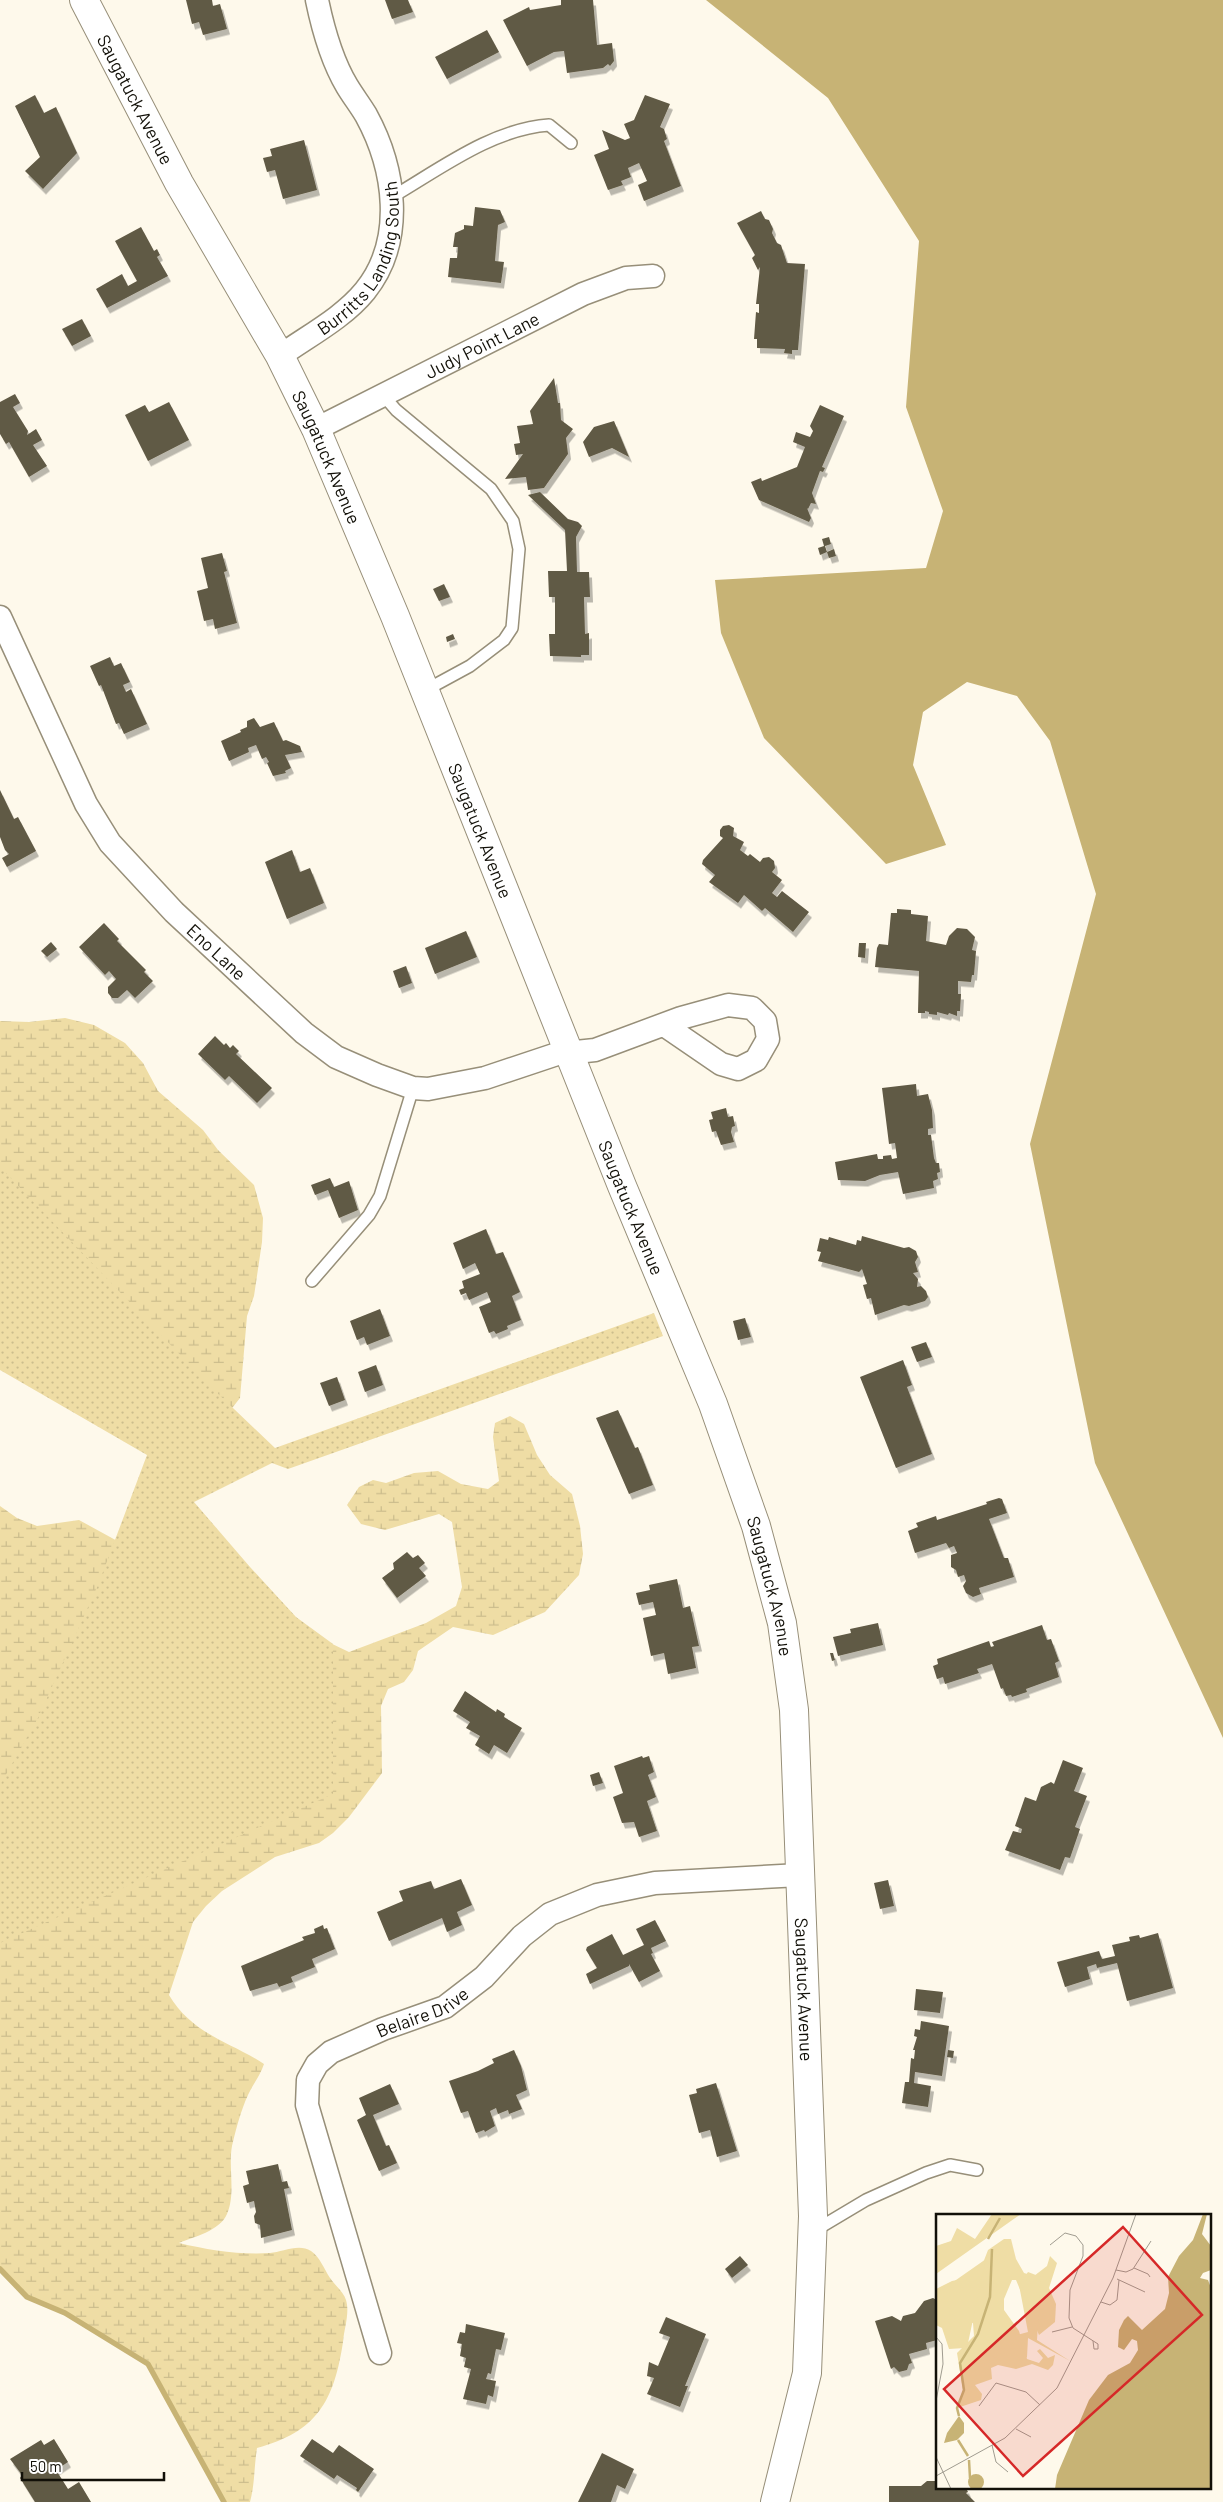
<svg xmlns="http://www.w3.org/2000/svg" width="1223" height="2502" font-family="Barlow,sans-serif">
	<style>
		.wetland { fill: url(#wetland-marsh) }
		.park { fill: url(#park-dots) }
		.water { fill: #c7b375 }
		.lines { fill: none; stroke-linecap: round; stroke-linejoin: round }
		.stream { stroke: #c7b375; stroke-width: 5.5 }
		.building { fill: #615a45; filter: url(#shadow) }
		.service-casing { stroke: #978f79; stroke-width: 14 }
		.minor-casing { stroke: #978f79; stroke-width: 25 }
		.secondary-casing { stroke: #978f79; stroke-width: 30 }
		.service { stroke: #fff; stroke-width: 11 }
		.minor { stroke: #fff; stroke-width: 22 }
		.secondary { stroke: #fff; stroke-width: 28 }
		.labels { text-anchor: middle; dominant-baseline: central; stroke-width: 5; stroke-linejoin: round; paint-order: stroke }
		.street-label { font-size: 18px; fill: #121008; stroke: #fff }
		.inset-river { fill: none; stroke: #c7b375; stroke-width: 2.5 }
		.inset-road { fill: none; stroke: #a09c90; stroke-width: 1 }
		.view { fill: #d62828; fill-opacity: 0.15; stroke: #d62828; stroke-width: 2.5 }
		.inset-edge { fill: none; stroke: #121008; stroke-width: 2.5 }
	</style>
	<defs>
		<pattern id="wetland-marsh" width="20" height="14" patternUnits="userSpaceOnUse" patternTransform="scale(1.25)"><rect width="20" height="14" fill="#efdda5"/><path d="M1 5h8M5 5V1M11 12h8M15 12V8" fill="none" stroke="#ccbd8d"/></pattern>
		<pattern id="park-dots" width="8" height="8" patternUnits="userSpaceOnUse" patternTransform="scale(1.25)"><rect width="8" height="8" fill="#efdda5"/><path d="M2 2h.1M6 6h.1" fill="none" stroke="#ccbd8d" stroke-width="1.8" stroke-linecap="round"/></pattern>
		<filter id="shadow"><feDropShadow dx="3" dy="5.5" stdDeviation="0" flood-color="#0004"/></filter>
	</defs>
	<rect width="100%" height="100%" fill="#fef9eb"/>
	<!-- wetland -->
	<g class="wetland">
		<polygon points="65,1018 94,1025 125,1043 143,1063 158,1091 203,1130 218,1150 254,1185 263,1218 262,1242 254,1296 247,1316 240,1398 229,1412 0,1308 0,1021 29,1022"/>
		<path d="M510,1416L524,1424L537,1455L550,1475L572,1494L580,1526L583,1554L579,1575L545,1612L493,1635L453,1627L418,1651L413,1670L404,1682L388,1689L381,1706L382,1773L349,1817L333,1833L319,1843L275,1857L222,1891L206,1906L193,1922L169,1995C193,2035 229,2041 264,2064C260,2076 253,2084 248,2095C241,2110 236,2129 232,2146C228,2168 236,2193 227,2214C220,2231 193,2237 179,2243C208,2250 240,2255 270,2253C282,2252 299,2243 311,2251C320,2257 324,2269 330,2278C335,2285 344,2293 346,2300C350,2313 344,2329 343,2342C334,2401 317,2432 257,2448C254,2466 255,2484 250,2502H224L148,2364L65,2313L27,2297L0,2269V1506L17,1518L37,1526L79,1520L121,1543L349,1652L426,1623L456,1606L462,1587L452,1522L439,1514L385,1530L361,1524L347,1505L359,1487L373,1480L386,1483L414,1473L438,1471L461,1484L488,1489L499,1481L493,1437L495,1423Z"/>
	</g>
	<!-- park -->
	<polygon class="park" points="0,1167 211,1387 275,1448 654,1313 663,1336 288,1469 272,1463 194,1502 250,1567 296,1617 333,1644 333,1794 0,1943 0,1785 37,1720 98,1585 147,1455 0,1370"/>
	<!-- water -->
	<polygon class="water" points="706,0 1223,0 1223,1738 1095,1463 1030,1144 1096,894 1050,741 1017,696 967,682 923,712 913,765 946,845 886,864 764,738 721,633 715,580 926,568 943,511 906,407 919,241 828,98"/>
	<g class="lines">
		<!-- stream -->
		<polyline class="stream" points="0,2269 27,2297 65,2313 148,2364 224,2502"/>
	</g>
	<!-- building -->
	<g class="building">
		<polygon points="186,0 212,0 213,6 220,4 227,29 203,35 199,22 192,24"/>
		<polygon points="385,0 408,0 413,12 392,19"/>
		<polygon points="561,0 593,0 597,45 612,43 614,61 610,66 608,64 603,68 567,73 564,51 554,52 527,66 503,20 529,7 530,10 561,5"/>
		<polygon points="487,30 499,52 447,79 435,57"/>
		<polygon points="35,95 44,113 56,107 77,153 43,189 25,171 40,157 15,106"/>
		<polygon points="645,95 670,104 660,127 664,129 667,139 664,141 681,186 644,201 638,185 647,181 639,163 628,168 631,177 621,181 623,185 608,190 594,155 609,149 602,130 625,140 630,138 624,124 634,120"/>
		<polygon points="304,140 317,190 283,199 275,170 267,172 263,158 272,156 270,149"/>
		<polygon points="475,207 500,210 505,222 498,225 495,261 504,262 501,283 448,277 450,258 457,258 458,247 453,247 455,233 464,229 464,225 473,226"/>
		<polygon points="761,211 765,219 769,220 773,229 772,233 777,243 781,245 787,263 805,264 798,350 792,350 792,354 784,353 785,349 757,348 757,339 754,339 756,312 759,313 759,304 756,304 760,267 758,270 752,258 755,255 737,223"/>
		<polygon points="141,227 154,251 157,249 160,255 157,257 168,276 107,308 96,289 122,274 128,286 137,281 115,241"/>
		<polygon points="82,319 91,336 72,346 62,329"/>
		<polygon points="554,378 558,403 560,403 561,420 573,429 566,438 568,454 544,488 528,490 526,477 505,479 523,454 516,455 514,444 520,443 517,426 533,424 530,411"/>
		<polygon points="15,394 20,403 13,407 28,431 27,435 36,429 42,440 33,445 47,466 29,477 9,442 6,444 0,434 0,402"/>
		<polygon points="169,402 189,440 148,461 125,415 145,405 149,412"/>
		<polygon points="820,405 844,416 822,467 825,468 823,472 820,471 812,493 816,504 811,503 808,509 807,508 811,518 809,522 759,500 751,482 761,478 762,481 797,467 805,447 793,442 796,432 810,437 813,431 810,426"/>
		<polygon points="614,421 629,457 612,448 589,457 583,442 594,427"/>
		<polygon points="540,492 568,519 578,522 582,526 576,537 577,572 589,572 590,597 584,597 585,634 589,633 589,655 581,655 581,657 550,656 549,634 555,634 555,597 549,597 548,571 567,571 565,530 528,495"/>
		<polygon points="829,537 831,544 825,546 827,552 834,549 836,556 829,558 827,552 820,555 818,548 824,546 822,539"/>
		<polygon points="222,553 227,571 224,572 237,623 215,629 213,619 204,621 197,591 208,588 201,558"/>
		<polygon points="444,584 450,597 439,601 433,589"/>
		<polygon points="453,634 455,639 447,642 446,637"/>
		<polygon points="110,657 114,666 121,663 130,682 123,685 126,692 131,689 147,724 124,734 119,723 116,724 101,685 99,686 90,666"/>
		<polygon points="254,718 260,727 274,722 283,741 286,740 300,746 302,752 285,755 291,768 285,771 286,773 273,776 267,763 269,762 266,757 262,759 256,745 248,748 249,752 229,761 221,741 241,732 240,730 247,727 247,721"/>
		<polygon points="0,790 14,819 18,817 36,851 7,867 2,858 9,854 5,850 0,837"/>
		<polygon points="729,825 734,828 733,836 744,842 740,850 748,856 750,854 760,862 763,858 769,857 774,861 775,868 772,872 782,880 772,893 777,897 782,891 809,912 793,932 765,908 762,911 744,895 738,903 709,882 715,875 702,864 703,860 723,838 720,836 720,830 723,826"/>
		<polygon points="292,850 300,872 310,868 324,903 287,919 265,862"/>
		<polygon points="897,909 911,910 911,914 928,916 926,941 946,945 949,936 957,928 967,929 975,937 972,950 976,951 974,975 972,975 971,982 958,981 958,994 961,994 960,1011 957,1011 957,1016 949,1013 948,1015 937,1012 937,1015 929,1014 929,1012 925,1011 925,1013 918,1013 919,971 875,967 877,948 879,944 888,945 891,913 897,913"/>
		<polygon points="104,923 119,939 117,941 146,970 144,972 153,981 135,998 127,990 118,998 112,998 108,993 108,987 116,979 109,971 105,975 79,947"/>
		<polygon points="466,931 477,957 435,974 425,948"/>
		<polygon points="51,942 57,949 47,957 41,951"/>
		<polygon points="859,943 866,943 865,958 858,957"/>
		<polygon points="406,966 412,983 399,988 393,971"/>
		<polygon points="215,1036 224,1045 226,1043 230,1048 233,1045 239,1051 236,1054 272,1088 257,1103 229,1076 225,1080 198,1054"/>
		<polygon points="916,1084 917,1096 928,1094 932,1110 933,1128 928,1129 928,1135 931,1135 934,1158 936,1163 939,1163 940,1172 937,1173 938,1179 933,1181 934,1188 903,1194 898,1172 880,1175 865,1181 838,1180 835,1162 877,1154 878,1159 883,1159 883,1156 891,1155 892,1159 897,1158 895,1143 889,1144 882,1088"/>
		<polygon points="726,1108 728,1117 733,1116 735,1126 732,1127 731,1132 734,1142 721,1145 716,1131 712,1132 709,1120 713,1119 711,1112"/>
		<polygon points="330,1178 334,1187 349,1181 358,1210 339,1218 328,1190 315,1195 311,1185"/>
		<polygon points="486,1229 496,1254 503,1252 520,1292 512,1296 521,1320 507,1326 508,1329 496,1334 494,1331 489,1333 479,1307 491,1302 487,1292 469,1300 466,1293 461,1295 459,1290 464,1288 462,1281 480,1274 475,1263 463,1269 453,1243"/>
		<polygon points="862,1236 904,1248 909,1247 916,1251 918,1257 915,1262 918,1272 913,1273 918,1279 917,1287 921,1286 926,1291 928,1297 925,1301 909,1306 904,1305 875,1315 871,1298 867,1299 863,1285 867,1284 862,1269 859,1272 818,1261 821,1252 817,1251 820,1238 828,1240 829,1237 856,1245 857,1240 861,1241"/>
		<polygon points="380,1309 390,1336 367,1345 364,1337 357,1340 350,1321"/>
		<polygon points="745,1318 751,1337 738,1340 733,1321"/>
		<polygon points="926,1342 932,1357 917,1362 911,1347"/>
		<polygon points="903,1360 912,1385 907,1387 932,1454 896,1468 860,1377"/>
		<polygon points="376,1365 383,1385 365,1392 358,1372"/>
		<polygon points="337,1377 345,1400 329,1406 320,1383"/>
		<polygon points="618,1410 635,1448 638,1447 653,1485 629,1494 596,1418"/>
		<polygon points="999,1498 1002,1499 1007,1513 989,1519 1004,1558 1008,1558 1014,1577 979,1588 981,1594 973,1597 966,1593 963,1586 966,1581 964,1575 958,1577 956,1570 951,1567 951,1555 957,1553 954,1546 949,1548 946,1543 915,1553 908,1531 918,1527 916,1523 936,1516 937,1520 987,1504 986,1502"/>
		<polygon points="407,1552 413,1558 418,1555 425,1563 419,1568 426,1576 397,1598 382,1578 394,1569 393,1563"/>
		<polygon points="677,1579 683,1608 690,1606 699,1646 692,1647 696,1668 668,1674 664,1653 651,1656 643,1618 656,1615 653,1602 639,1605 636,1593 650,1590 649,1585"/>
		<polygon points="878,1623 883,1645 838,1656 833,1637 851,1633 850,1629"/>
		<polygon points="1042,1625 1047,1640 1051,1639 1059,1661 1055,1663 1059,1677 1026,1689 1027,1692 1012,1697 1011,1695 1006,1696 1003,1688 1001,1689 992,1664 977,1669 979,1673 945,1684 943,1677 937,1679 933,1666 938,1664 937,1659 989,1641 991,1647 994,1646 992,1642"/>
		<polygon points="830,1653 833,1653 835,1660 832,1661"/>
		<polygon points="465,1691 496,1712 497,1709 505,1714 504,1717 522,1728 507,1753 494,1745 489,1754 475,1745 480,1736 466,1728 470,1722 453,1711"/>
		<polygon points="642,1756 643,1758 649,1756 654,1772 648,1775 656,1797 647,1801 657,1831 639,1837 634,1822 622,1823 613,1797 623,1793 614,1766"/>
		<polygon points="1063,1760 1083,1768 1074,1791 1087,1796 1075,1827 1080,1829 1070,1858 1065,1857 1060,1870 1005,1850 1013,1831 1021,1833 1022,1829 1015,1826 1025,1797 1036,1801 1041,1787 1051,1782 1054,1784"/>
		<polygon points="599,1772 603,1783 593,1786 590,1775"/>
		<polygon points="461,1879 472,1905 457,1912 462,1925 447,1932 442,1918 389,1941 377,1912 403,1901 399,1891 431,1881 434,1889"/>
		<polygon points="888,1880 894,1906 880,1909 874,1883"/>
		<polygon points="655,1920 666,1941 651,1948 653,1953 651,1954 660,1971 639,1982 629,1964 629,1966 590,1984 586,1974 597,1968 586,1950 587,1947 612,1934 623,1955 644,1945 636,1929"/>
		<polygon points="323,1925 324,1929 327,1928 335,1949 312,1959 315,1967 291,1977 293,1982 279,1987 277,1983 250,1991 241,1966 304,1940 302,1937 315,1933 314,1929"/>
		<polygon points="1158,1933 1173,1988 1127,2001 1117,1963 1097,1968 1096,1964 1087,1967 1090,1979 1065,1987 1057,1962 1099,1951 1102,1959 1115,1956 1112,1945 1130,1941 1129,1937 1139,1935 1140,1938"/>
		<polygon points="916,1989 943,1992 940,2013 914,2010"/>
		<polygon points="921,2021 949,2026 942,2076 915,2072 914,2083 931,2086 928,2107 902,2103 905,2082 909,2082 911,2058 914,2059 915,2050 913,2050 917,2037 914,2036 915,2029 920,2030"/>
		<polygon points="514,2050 521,2066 527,2090 516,2095 522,2109 509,2114 508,2110 498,2114 496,2108 490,2111 495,2126 485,2132 484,2130 476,2133 468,2111 461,2113 449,2081 478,2071 494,2063 492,2059"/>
		<polygon points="948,2050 954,2051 953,2058 947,2057"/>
		<polygon points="716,2083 737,2151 717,2157 710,2130 699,2133 689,2095 697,2093 696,2089"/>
		<polygon points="390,2084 399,2104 373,2115 386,2146 389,2145 397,2163 379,2171 357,2120 366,2115 359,2098"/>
		<polygon points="278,2164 282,2182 287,2181 289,2188 284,2189 292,2230 261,2238 260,2225 255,2223 254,2216 256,2212 254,2201 247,2203 243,2186 249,2184 246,2171"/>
		<polygon points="740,2256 748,2265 732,2278 725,2269"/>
		<polygon points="933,2298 937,2300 937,2340 926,2343 927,2349 909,2354 912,2363 909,2364 907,2370 899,2372 894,2367 891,2369 875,2321 892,2316 901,2321 903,2316 915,2313 924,2301"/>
		<polygon points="666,2317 706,2334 685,2386 688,2386 680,2407 647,2394 654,2378 647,2376 649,2362 658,2366 670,2337 659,2333"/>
		<polygon points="466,2324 505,2333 501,2350 496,2349 491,2374 488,2373 486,2379 496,2381 493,2397 488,2395 486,2404 463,2399 471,2369 464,2367 466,2358 460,2356 462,2344 457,2343 460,2332 465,2333"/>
		<polygon points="54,2439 68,2462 56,2470 68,2489 79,2482 91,2502 35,2502 20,2478 22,2475 10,2459 41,2440 44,2445"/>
		<polygon points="312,2439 333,2453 339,2445 374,2469 358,2492 356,2490 357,2488 337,2475 334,2479 300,2456"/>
		<polygon points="602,2453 634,2469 625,2489 617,2485 611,2502 578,2502"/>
		<polygon points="927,2481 937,2481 937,2488 966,2488 968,2492 966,2493 975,2502 889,2502 889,2486 921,2486"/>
	</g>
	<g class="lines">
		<defs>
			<g id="service">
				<path d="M392,197C440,169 492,129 549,125L571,143"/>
				<polyline points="383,395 396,410 491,489 513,521 519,549 512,628 504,640 470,666 424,691"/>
				<polyline points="312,1281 369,1215 380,1196 413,1088"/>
				<polyline points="814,2231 866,2200 926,2173 950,2165 977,2170"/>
			</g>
			<g id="minor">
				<path id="s1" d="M280,356C308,336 343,318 365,291C406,240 395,168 366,115C360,105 353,96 347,86C332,61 323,29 317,0"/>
				<path id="s2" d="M316,429L583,294L626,278L653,276"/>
				<path id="s3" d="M0,617L86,804L110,843L174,912L304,1033L336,1057L377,1075L413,1088L428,1089L485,1078L557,1054L595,1050L681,1018L728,1005L752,1008L765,1021L768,1039L756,1060L738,1069L721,1064L664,1025"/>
				<path id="s4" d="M380,2353L307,2105L308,2080L317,2064L331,2052L383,2029L445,2007L484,1977L522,1936L550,1914L597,1895L655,1883L800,1875"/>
			</g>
			<g id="secondary">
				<path id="s5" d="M84,0L179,183L280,356L316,429L395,616L622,1186L713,1404L756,1526L782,1623L794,1710L813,2216L807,2373L775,2502"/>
			</g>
		</defs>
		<!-- service casing -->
		<use href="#service" class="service-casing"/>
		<!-- minor casing -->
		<use href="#minor" class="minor-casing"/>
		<!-- secondary casing -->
		<use href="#secondary" class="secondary-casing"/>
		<!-- service -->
		<use href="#service" class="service"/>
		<!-- minor -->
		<use href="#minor" class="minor"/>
		<!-- secondary -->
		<use href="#secondary" class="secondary"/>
	</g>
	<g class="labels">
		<!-- street labels -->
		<g class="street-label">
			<text stroke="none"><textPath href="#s5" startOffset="112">Saugatuck Avenue</textPath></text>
			<text stroke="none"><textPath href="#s1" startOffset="135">Burritts Landing South</textPath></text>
			<text stroke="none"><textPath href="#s2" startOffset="186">Judy Point Lane</textPath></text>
			<text stroke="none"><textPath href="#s5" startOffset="518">Saugatuck Avenue</textPath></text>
			<text stroke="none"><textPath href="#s5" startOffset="922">Saugatuck Avenue</textPath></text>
			<text stroke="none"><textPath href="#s3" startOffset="404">Eno Lane</textPath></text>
			<text stroke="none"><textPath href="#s5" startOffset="1328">Saugatuck Avenue</textPath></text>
			<text stroke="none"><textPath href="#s5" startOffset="1732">Saugatuck Avenue</textPath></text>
			<text stroke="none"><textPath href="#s5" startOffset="2138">Saugatuck Avenue</textPath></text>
			<text stroke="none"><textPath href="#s4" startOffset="420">Belaire Drive</textPath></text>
		</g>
	</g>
	<!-- overview -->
	<g transform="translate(936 2214)">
		<rect width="275" height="275" fill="#fef9eb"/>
		<path d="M56,0H85L0,60V32L15,27L21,14L39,25ZM68,25H75L80,45L88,59L98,62L111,52L114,42L121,49L113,74L120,90L119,108L103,121L80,66H76L68,85V96L83,117L91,145L103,149L107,144L101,137L104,135L112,144L119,141L117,151L112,156L96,150L80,155L62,151L55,154L56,165L39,171L46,180L45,186L21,194L27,176L21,139L38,122L37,109L0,106V75L16,67L42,62L52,36Z" fill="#efdda5"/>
		<path d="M50,45L32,129L29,134L13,135L6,114L0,111V80ZM92,58L105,63L101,126L134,147L92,124L91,143L80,153L36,133L92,118L83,71Z" fill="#efdda5"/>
		<path d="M267,0H271L266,20L275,32V56L267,59L264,64L272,66L275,74V275H119L121,261L153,186L172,161L194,149L202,136L201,127L196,125L188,136L182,133L183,116L188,106L192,102L206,116L229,95L233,79L232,63L243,42L257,26ZM23,202L28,209V219L21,226L8,229L11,219ZM32 268a8 8 0 1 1 16 0a8 8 0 1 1-16 0Z" fill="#c7b375"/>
		<path class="inset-river" d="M52,25L64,4M23,202L21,194L28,176L24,149L42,120L54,83L56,35M22,226L32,242M33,246L34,264"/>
		<path class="inset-road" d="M114,31L129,19L140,22L147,31V42L134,76L133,104L137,114L162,130V135H158L157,127M198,54L212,60L214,63M180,56L190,58L197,55L215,27M181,65L209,78M165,88L174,91L181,86L183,66M116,118L136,113M0,123L6,130L7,150L0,187M43,192L60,169L90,178L104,191M80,215L95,223M56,231L60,248L72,258M0,243L15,275M0,262L69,224L121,174L177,64L200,0"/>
		<path class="view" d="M187,13L266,101L87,262L8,175Z"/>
		<rect width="275" height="275" class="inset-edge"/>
	</g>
	<!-- scale -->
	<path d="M22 2472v8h142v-8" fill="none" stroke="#121008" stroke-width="2.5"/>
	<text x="30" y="2472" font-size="15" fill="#121008" stroke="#ffffff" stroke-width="4" paint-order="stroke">50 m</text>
</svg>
